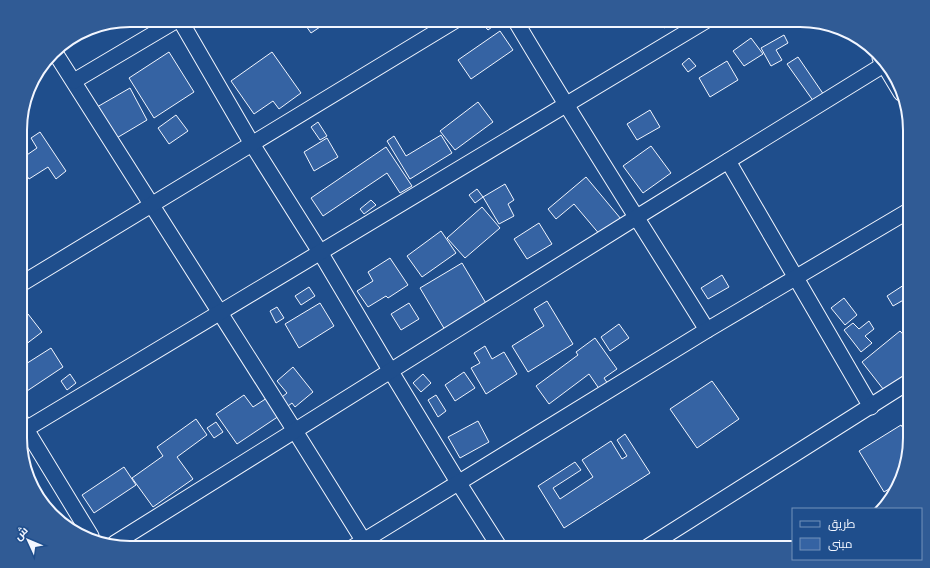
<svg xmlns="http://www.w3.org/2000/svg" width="930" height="568" font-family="'Archivo Narrow',Cairo,sans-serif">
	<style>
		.building { fill: #3563a3; stroke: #f2f6ff }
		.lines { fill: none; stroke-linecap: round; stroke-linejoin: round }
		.street-casing { stroke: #f2f6ff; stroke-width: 17 }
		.street { stroke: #1f4e8c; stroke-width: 15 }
		.rim { fill: none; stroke: #f2f6ff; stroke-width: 2 }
	</style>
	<rect width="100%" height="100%" fill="#1f4e8c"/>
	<!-- building -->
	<g class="building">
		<polygon points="308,20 316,20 320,27 311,33 304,23"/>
		<polygon points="486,20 493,20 496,24 488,30 482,23"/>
		<polygon points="659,20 675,20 664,28"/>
		<polygon points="500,31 513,50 471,79 458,60"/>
		<polygon points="784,35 788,43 776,50 782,60 771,66 761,48"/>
		<polygon points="751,38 763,54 744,66 733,51"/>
		<polygon points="169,52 194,92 154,118 129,78"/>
		<polygon points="272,52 301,93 279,109 273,101 254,114 231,81"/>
		<polygon points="798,57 824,95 814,102 787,64"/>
		<polygon points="689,58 696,66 688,72 682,64"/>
		<polygon points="727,61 738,80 710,97 699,78"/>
		<polygon points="130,88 147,120 115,139 97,107"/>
		<polygon points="478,102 493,122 455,150 440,131"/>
		<polygon points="650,110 660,127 637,140 627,124"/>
		<polygon points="176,115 188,131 169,144 158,128"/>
		<polygon points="318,122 327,136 320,140 311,127"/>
		<polygon points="40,132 66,171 56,179 48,167 29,179 21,166 21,159 37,148 31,138"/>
		<polygon points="441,135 452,153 410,179 387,141 394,136 406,156"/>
		<polygon points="327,138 338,157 314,171 304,152"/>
		<polygon points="651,146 671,173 643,193 623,166"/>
		<polygon points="386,147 412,186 400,193 387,173 323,216 311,198"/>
		<polygon points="586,177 621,219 601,236 574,204 556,219 548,209"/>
		<polygon points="505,184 514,200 508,204 514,216 499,224 483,197"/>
		<polygon points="477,189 483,197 475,203 469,195"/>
		<polygon points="371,200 376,205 364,214 360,209"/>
		<polygon points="482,207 500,228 465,258 447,238"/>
		<polygon points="539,223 552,244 527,259 514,239"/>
		<polygon points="441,231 456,253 422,277 407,256"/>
		<polygon points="390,258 408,285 388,298 386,296 368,307 357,291 373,281 368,272"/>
		<polygon points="462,263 487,305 445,330 420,288"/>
		<polygon points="722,275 729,287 708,299 701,288"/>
		<polygon points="910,281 910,302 907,298 893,306 887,296"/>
		<polygon points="309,287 315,296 301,305 295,296"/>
		<polygon points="844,298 857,315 845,325 831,308"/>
		<polygon points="547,301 573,344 528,372 512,346 544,326 534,309"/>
		<polygon points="320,303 334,326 299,348 285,324"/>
		<polygon points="409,303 419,319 401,330 391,314"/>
		<polygon points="277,307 284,318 276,323 270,311"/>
		<polygon points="28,314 42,332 21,348 21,320"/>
		<polygon points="869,321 874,329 865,336 872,343 861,352 844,330 853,323 859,329"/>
		<polygon points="619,324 629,338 610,351 601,337"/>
		<polygon points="900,331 910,342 910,376 887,394 862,362"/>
		<polygon points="595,338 617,369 604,378 608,384 600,390 589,374 549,404 536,386 578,355 576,352"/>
		<polygon points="485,346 492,359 504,352 517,374 486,394 471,368 480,363 474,353"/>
		<polygon points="51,348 63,367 24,393 21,388 21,367"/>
		<polygon points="293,367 313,392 295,407 292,403 284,409 277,401 287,393 277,381"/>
		<polygon points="464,372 475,388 455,401 445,385"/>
		<polygon points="70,374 76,383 67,390 61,381"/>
		<polygon points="423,374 431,383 421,392 413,383"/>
		<polygon points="712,381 739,419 697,448 670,409"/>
		<polygon points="244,395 253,407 267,398 279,416 237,444 216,414"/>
		<polygon points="436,395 446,411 438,417 428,400"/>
		<polygon points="196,419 207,435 177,457 193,479 153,507 132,478 163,456 157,447"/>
		<polygon points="478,421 489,442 460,458 448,437"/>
		<polygon points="216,422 223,432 214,438 207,428"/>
		<polygon points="901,425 910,439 910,445 897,484 884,492 859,451"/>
		<polygon points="625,434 650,473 564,528 538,486 575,462 581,470 553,488 560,499 593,477 582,460 611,441 622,459 627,456 617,440"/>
		<polygon points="124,467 136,485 94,513 82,495"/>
	</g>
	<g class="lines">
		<defs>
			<g id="street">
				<polyline points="180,20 252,144 320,252 390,370 458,482 500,548"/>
				<path d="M515,20C577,125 643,227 707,330"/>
				<polyline points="54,51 295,431 363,540"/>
				<polyline points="880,58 901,93"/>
				<polyline points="74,81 177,20"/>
				<polyline points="728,161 871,407"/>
				<polyline points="21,284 456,20"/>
				<polyline points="21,421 91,536"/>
				<polyline points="21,432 707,20"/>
				<polyline points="115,543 637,217 885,64"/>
				<polyline points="352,548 707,330 910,210"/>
				<polyline points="646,548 910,381"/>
			</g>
		</defs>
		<!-- street casing -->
		<use href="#street" class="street-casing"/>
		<!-- street -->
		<use href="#street" class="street"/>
	</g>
	<!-- crop -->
	<path d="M0 0H930V568H0ZM130 27H800A103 103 0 0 1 903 130V438A103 103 0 0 1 800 541H130A103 103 0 0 1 27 438V130A103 103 0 0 1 130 27Z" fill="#305b95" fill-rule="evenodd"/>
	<path class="rim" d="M130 27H800A103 103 0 0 1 903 130V438A103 103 0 0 1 800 541H130A103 103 0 0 1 27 438V130A103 103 0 0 1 130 27Z"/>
	<!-- legend -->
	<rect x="792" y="508" width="130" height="52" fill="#1f4e8c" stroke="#7391ba"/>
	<rect x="800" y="521" width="20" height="6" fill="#1f4e8c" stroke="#7391ba"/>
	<text x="828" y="528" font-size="12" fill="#f2f6ff">طريق</text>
	<rect x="800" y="538" width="20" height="12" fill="#3563a3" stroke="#7391ba"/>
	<text x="828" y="548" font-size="12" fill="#f2f6ff">مبنى</text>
	<!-- north arrow -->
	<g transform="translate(28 540) rotate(314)" stroke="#1f4e8c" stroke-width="3" paint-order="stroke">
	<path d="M0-3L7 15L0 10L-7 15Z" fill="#f2f6ff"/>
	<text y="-6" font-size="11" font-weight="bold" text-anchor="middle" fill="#f2f6ff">ش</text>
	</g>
</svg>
